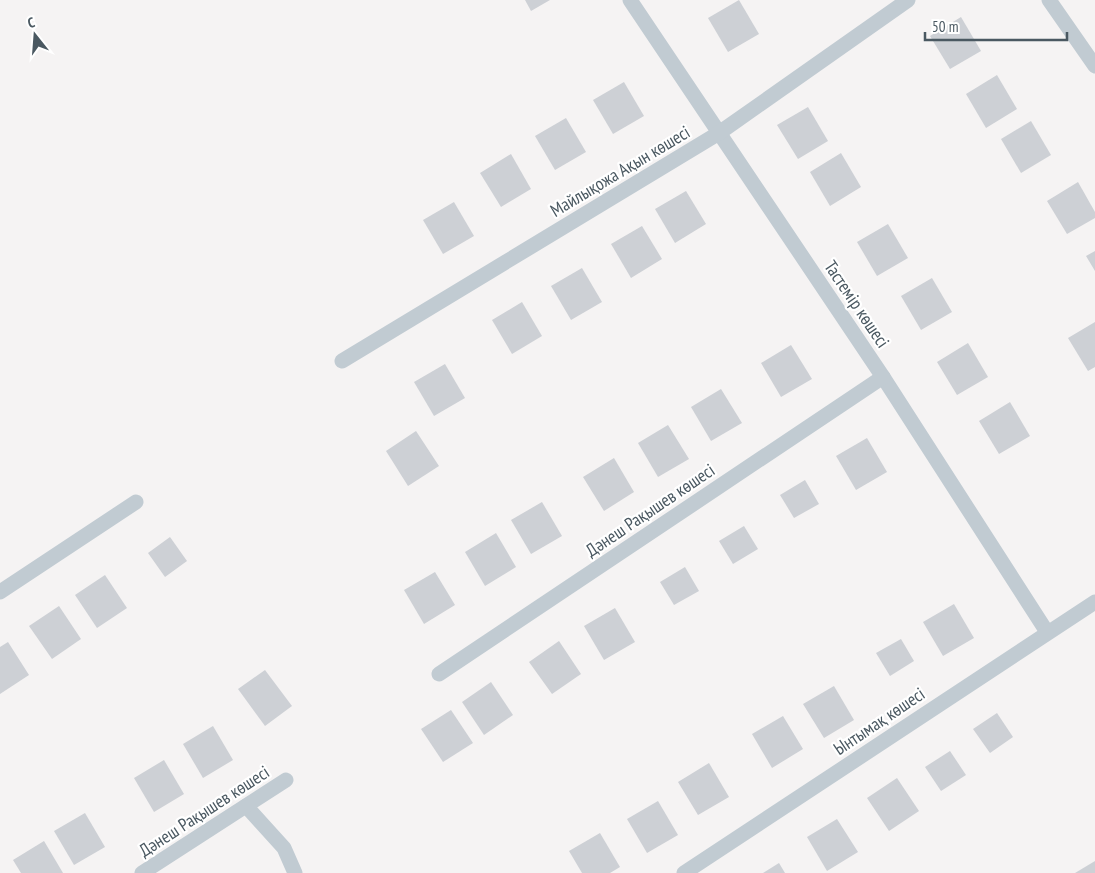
<svg xmlns="http://www.w3.org/2000/svg" width="1095" height="873" font-family="'PT Sans Narrow',sans-serif">
	<style>
		.building { fill: #cdd0d5 }
		.lines { fill: none; stroke-linecap: round; stroke-linejoin: round }
		.street { stroke: #c1cbd2; stroke-width: 15 }
		.labels { text-anchor: middle; dominant-baseline: central; stroke-width: 4.5; stroke-linejoin: round; paint-order: stroke }
		.street-label { font-size: 18px; fill: #4a5861; stroke: #fff }
	</style>
	<rect width="100%" height="100%" fill="#f5f3f3"/>
	<!-- building -->
	<g class="building">
		<polygon points="525,0 550,0 531,11"/>
		<polygon points="739,0 759,34 728,52 708,18"/>
		<polygon points="961,17 981,51 950,69 930,36"/>
		<polygon points="997,75 1017,109 986,128 966,94"/>
		<polygon points="624,82 644,116 613,134 593,100"/>
		<polygon points="808,107 828,141 798,159 777,125"/>
		<polygon points="566,118 586,152 555,170 535,136"/>
		<polygon points="1031,121 1051,155 1021,173 1001,139"/>
		<polygon points="841,153 861,187 830,206 810,172"/>
		<polygon points="511,154 531,189 501,207 480,173"/>
		<polygon points="1078,182 1095,212 1095,218 1067,234 1047,201"/>
		<polygon points="686,191 706,224 675,243 655,209"/>
		<polygon points="454,202 474,236 443,254 423,220"/>
		<polygon points="888,224 908,258 877,276 857,242"/>
		<polygon points="642,226 662,259 631,278 611,244"/>
		<polygon points="1095,251 1095,271 1086,256"/>
		<polygon points="582,268 602,302 571,320 551,286"/>
		<polygon points="932,278 952,312 921,330 901,296"/>
		<polygon points="522,302 542,336 512,354 492,320"/>
		<polygon points="1095,322 1095,367 1088,371 1068,338"/>
		<polygon points="968,343 988,377 957,395 937,362"/>
		<polygon points="791,345 812,379 781,397 761,363"/>
		<polygon points="445,364 465,398 434,416 414,382"/>
		<polygon points="721,389 742,423 711,441 691,407"/>
		<polygon points="1010,402 1030,436 999,454 979,421"/>
		<polygon points="668,425 689,459 658,477 638,443"/>
		<polygon points="416,431 439,466 408,486 386,451"/>
		<polygon points="867,438 887,472 856,490 836,456"/>
		<polygon points="614,458 634,492 604,511 583,477"/>
		<polygon points="805,480 819,504 794,518 780,495"/>
		<polygon points="542,502 562,536 531,554 511,520"/>
		<polygon points="744,526 758,549 733,564 719,541"/>
		<polygon points="496,533 516,567 485,586 465,552"/>
		<polygon points="170,537 187,561 165,577 148,553"/>
		<polygon points="685,567 699,591 674,605 660,582"/>
		<polygon points="435,572 455,605 424,624 404,590"/>
		<polygon points="105,575 127,608 97,628 75,595"/>
		<polygon points="954,604 974,638 943,656 923,622"/>
		<polygon points="59,606 81,639 52,659 29,626"/>
		<polygon points="615,608 635,642 604,660 584,626"/>
		<polygon points="901,639 914,661 890,676 876,653"/>
		<polygon points="559,641 581,674 552,694 529,662"/>
		<polygon points="8,642 29,675 0,694 0,647"/>
		<polygon points="265,670 292,706 265,726 238,689"/>
		<polygon points="491,682 513,715 484,735 462,702"/>
		<polygon points="834,686 854,720 824,738 803,704"/>
		<polygon points="451,710 473,743 443,762 421,729"/>
		<polygon points="997,713 1013,737 990,753 973,729"/>
		<polygon points="783,716 803,749 772,768 752,734"/>
		<polygon points="213,726 233,760 203,778 183,744"/>
		<polygon points="950,751 966,775 941,791 925,767"/>
		<polygon points="164,760 184,794 154,812 134,778"/>
		<polygon points="709,763 729,797 698,815 678,782"/>
		<polygon points="897,778 919,811 889,831 867,798"/>
		<polygon points="658,801 678,835 647,853 627,819"/>
		<polygon points="85,813 105,847 74,865 54,831"/>
		<polygon points="837,819 858,852 827,871 807,837"/>
		<polygon points="600,833 620,867 610,873 582,873 569,851"/>
		<polygon points="44,841 63,873 21,873 13,860"/>
		<polygon points="1095,861 1095,873 1075,873"/>
		<polygon points="779,863 785,873 763,873"/>
	</g>
	<g class="lines">
		<!-- street -->
		<g class="street">
			<polyline points="630,0 883,377 1047,632"/>
			<polyline points="1049,0 1095,66"/>
			<polyline points="342,361 719,133 908,0"/>
			<polyline points="0,592 136,502"/>
			<polyline points="439,674 883,377"/>
			<polyline points="246,806 284,848 295,873"/>
			<polyline points="142,873 286,780"/>
			<polyline points="684,873 1095,602"/>
		</g>
	</g>
	<g class="labels">
		<!-- street labels -->
		<g class="street-label">
			<text transform="translate(620 171) rotate(-31)">Майлықожа Ақын көшесі</text>
			<text transform="translate(857 304) rotate(56)">Тастемір көшесі</text>
			<text transform="translate(650 510) rotate(-34)">Дәнеш Рақышев көшесі</text>
			<text transform="translate(879 721) rotate(-34)">Ынтымақ көшесі</text>
			<text transform="translate(204 811) rotate(-33)">Дәнеш Рақышев көшесі</text>
		</g>
	</g>
	<!-- north arrow -->
	<g transform="translate(35 35) rotate(343)" stroke="#ffffff" stroke-width="4" paint-order="stroke">
	<path d="M0-4L9 19L0 12L-9 19Z" fill="#4a5861"/>
	<text y="-8" font-size="14" font-weight="bold" text-anchor="middle" fill="#4a5861">С</text>
	</g>
	<!-- scale -->
	<path d="M925 32v8h142v-8" fill="none" stroke="#4a5861" stroke-width="2.5"/>
	<text x="932" y="32" font-size="15" fill="#4a5861" stroke="#ffffff" stroke-width="4" paint-order="stroke">50 m</text>
</svg>
